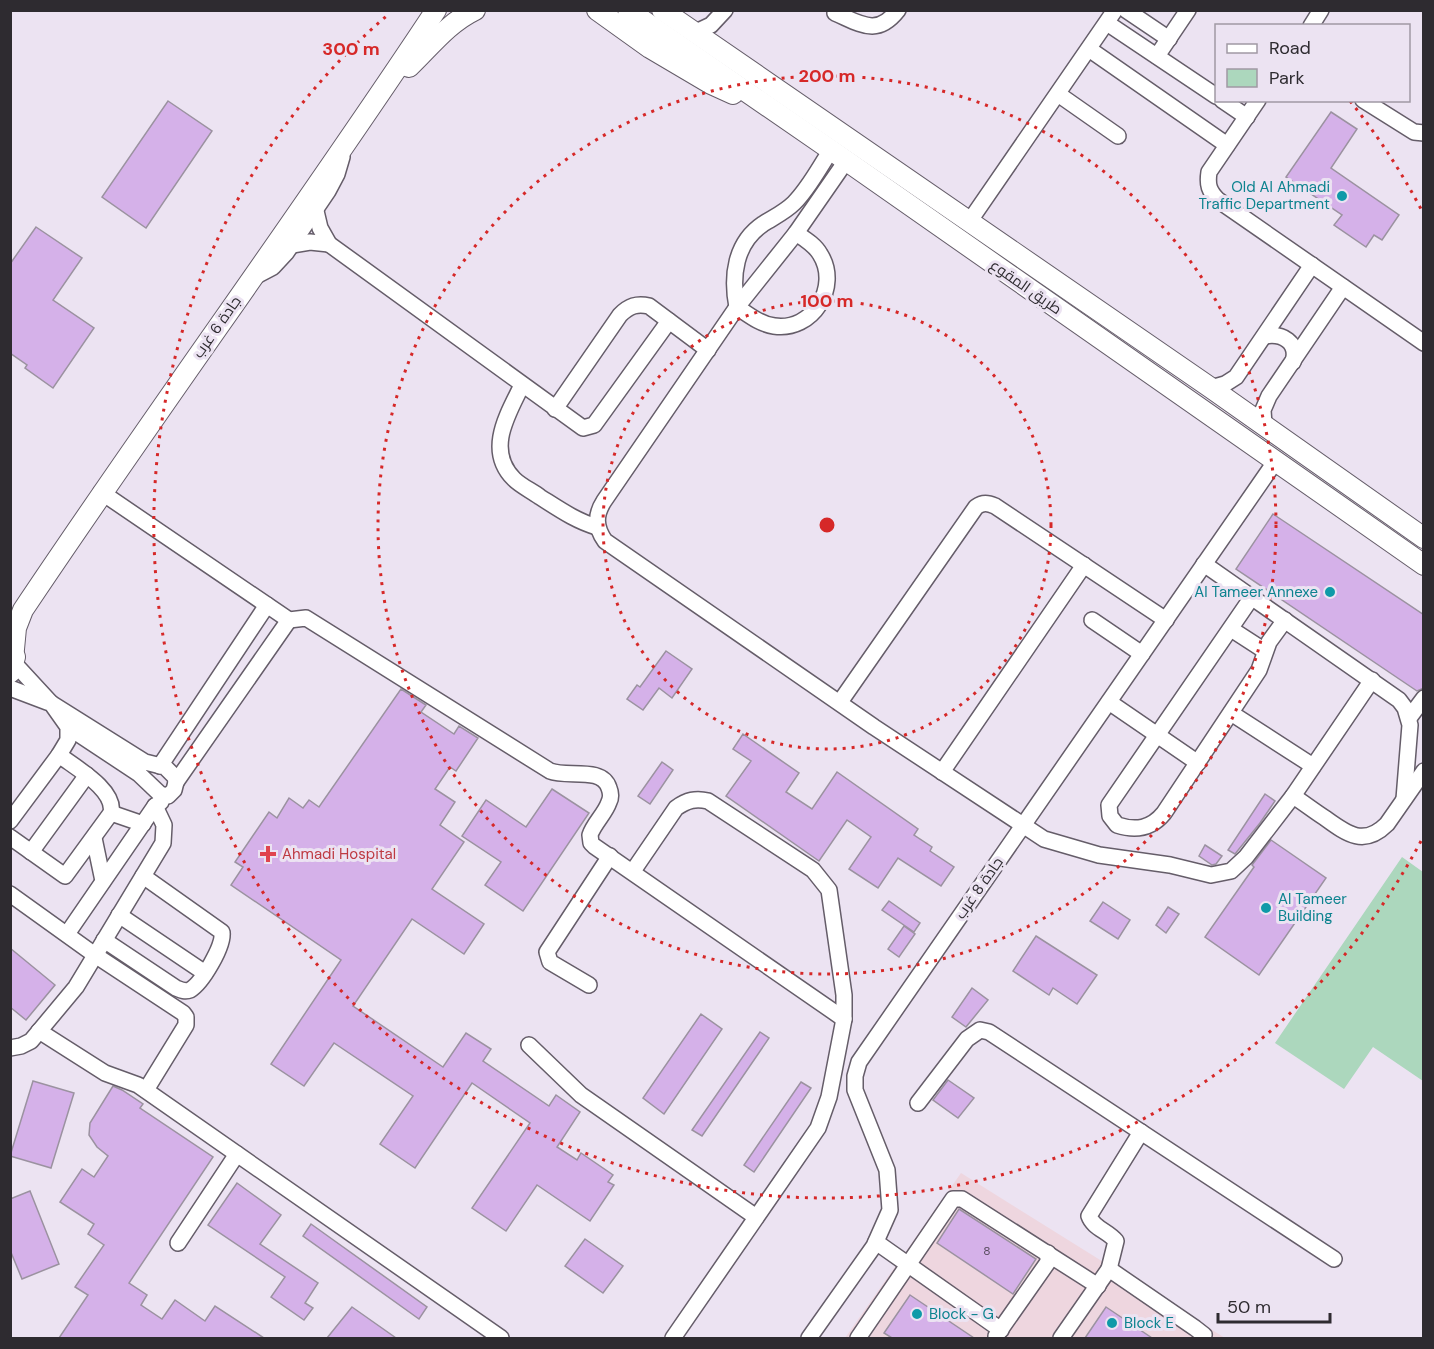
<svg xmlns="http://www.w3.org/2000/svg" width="1434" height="1349" font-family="'DM Sans',Cairo,sans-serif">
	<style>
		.commercial { fill: #eed6df }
		.green { fill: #acd7bd }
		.building { fill: #d5b1e9; stroke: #9b92a0; stroke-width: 1.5 }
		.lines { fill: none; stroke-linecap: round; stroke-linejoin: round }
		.minor-casing { stroke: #655d69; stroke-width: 18 }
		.major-casing { stroke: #655d69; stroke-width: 22 }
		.minor { stroke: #fff; stroke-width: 15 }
		.major { stroke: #fff; stroke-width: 20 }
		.ring { fill: none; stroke: #d62828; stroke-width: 3; stroke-dasharray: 3 6 }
		.culture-dot { fill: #0f9aa8; stroke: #ece3f2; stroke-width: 2 }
		.health-dot { fill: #e0444e; stroke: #ece3f2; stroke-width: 2 }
		.labels { text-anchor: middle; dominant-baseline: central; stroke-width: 6; stroke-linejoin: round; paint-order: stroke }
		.number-label { font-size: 12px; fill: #584c5e }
		.culture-label { font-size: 15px; fill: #0d838f; stroke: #ece3f2; text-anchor: start }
		.street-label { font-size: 15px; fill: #2e2b30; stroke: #ece3f2 }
		.health-label { font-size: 15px; fill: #be3a42; stroke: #ece3f2; text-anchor: start }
		.centre { fill: #d62828; stroke: #ece3f2; stroke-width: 3 }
		.ring-label { font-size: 18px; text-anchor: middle; font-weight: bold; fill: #d62828; stroke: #ece3f2; stroke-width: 6; stroke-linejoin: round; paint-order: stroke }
	</style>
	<rect width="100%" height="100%" fill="#ece3f2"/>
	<!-- commercial -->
	<polygon class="commercial" points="961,1173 1225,1338 845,1338"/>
	<!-- green -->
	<polygon class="green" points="1402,857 1423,872 1423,1081 1373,1047 1344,1089 1275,1043"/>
	<!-- building -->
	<g class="building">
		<polygon points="168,101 212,131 146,228 102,197"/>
		<polygon points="1331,112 1357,129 1331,168 1399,215 1382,240 1374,235 1366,247 1334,225 1342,215 1286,177"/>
		<polygon points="36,227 82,258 53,300 94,328 53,388 25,368 27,365 10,353 10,264"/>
		<polygon points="1273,514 1424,615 1424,688 1417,691 1236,569"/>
		<polygon points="666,651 692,669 672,698 659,688 643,710 627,699 637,685 640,687"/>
		<polygon points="401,689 426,705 421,712 454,734 459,726 478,738 456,771 450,767 435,789 455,802 440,825 464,842 432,889 484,924 464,954 412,919 353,1006 443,1067 466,1033 491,1049 483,1061 549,1106 556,1095 580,1112 557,1147 577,1160 581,1153 613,1175 608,1182 614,1185 590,1221 537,1185 506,1231 472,1208 530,1123 472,1083 415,1168 380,1144 413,1096 334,1043 304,1086 271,1064 341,960 231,885 243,867 235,862 269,812 277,818 289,798 303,808 309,800 319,807"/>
		<polygon points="743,734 799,773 786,792 812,809 837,772 918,829 914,835 932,847 930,851 954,867 941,886 898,858 878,888 849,869 871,837 847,820 819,861 726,796 751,761 733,749"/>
		<polygon points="662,762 673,770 650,804 638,796"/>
		<polygon points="552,789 589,813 523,911 485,885 501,862 462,836 486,800 526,827"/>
		<polygon points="1265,794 1275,801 1260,823 1235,854 1228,850"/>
		<polygon points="1271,840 1326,878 1259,975 1205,937 1254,867 1252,865"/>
		<polygon points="1205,845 1222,856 1216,864 1212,865 1199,856"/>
		<polygon points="889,901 920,923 914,932 882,910"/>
		<polygon points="1103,902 1130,920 1118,939 1090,921"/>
		<polygon points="1168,907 1179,914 1166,933 1156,925"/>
		<polygon points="904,926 915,934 899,957 888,949"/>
		<polygon points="1036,936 1097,975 1077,1004 1053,988 1049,995 1013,971"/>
		<polygon points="10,948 55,985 26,1020 10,1007"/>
		<polygon points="972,988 988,1000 966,1027 952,1017"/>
		<polygon points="701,1014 722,1029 664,1114 643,1098"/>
		<polygon points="760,1032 769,1038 702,1136 692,1130"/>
		<polygon points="948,1080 974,1098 958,1118 933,1100"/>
		<polygon points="33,1081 74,1093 51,1168 10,1156"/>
		<polygon points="801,1082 811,1088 754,1172 744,1165"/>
		<polygon points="113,1086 122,1090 143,1104 140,1108 213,1157 129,1283 147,1295 141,1305 162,1319 175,1300 205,1321 215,1306 264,1338 59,1338 88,1295 75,1287 104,1245 88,1234 94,1224 60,1202 82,1169 94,1177 108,1156 97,1147 89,1135 90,1123"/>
		<polygon points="237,1183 281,1215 260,1244 318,1283 305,1303 313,1308 304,1320 271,1297 285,1277 208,1225"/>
		<polygon points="30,1191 59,1264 22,1279 10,1250 10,1199"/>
		<polygon points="959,1209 1036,1259 1013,1294 937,1243"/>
		<polygon points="311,1224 427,1307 419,1319 303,1236"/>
		<polygon points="585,1239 623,1266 603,1293 565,1266"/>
		<polygon points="910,1295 974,1338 892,1338 884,1333"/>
		<polygon points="352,1307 396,1338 327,1338"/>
		<polygon points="1106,1307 1152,1338 1085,1338"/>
	</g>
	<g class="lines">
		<defs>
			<g id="minor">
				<polyline points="1126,10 1169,39"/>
				<path d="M835,13C861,24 877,37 898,10"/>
				<polyline points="1107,23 1216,96"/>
				<polyline points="1311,26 1321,10"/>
				<polyline points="694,33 711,25 725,10"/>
				<polyline points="1089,49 1227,145"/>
				<polyline points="1157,56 1188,10"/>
				<polyline points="1058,94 1118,136"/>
				<polyline points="1222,100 1247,117"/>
				<path d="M1258,100L1209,172C1207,185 1209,191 1218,200L1424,343"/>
				<polyline points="1363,100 1414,132 1424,133"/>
				<path d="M846,161L796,233L737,307L604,501C595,515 595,527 605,541L874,727L1044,839L1099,855L1170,865L1211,875L1231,871L1246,857L1293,796L1372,680"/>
				<polyline points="316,211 320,228 329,244 583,428 594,425 669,321"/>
				<polyline points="969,222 1115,10"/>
				<path d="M796,233C805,239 815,245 820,254C841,287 812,332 774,326C760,324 749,315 737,307C731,276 735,243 763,224C774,217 785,212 794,203C809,188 819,168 831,150"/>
				<polyline points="292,245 310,242 329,244"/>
				<polyline points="254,277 273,267 286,253 328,191 337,174 342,157"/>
				<path d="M1265,336C1282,333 1299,342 1293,362"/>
				<path d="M522,385C508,414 485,450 514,479C521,486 532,491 540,497C559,509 576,521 597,527"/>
				<polyline points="1211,388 1225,384 1236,377 1312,265"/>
				<path d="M555,409L620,315C629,306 637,303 649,306L708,350"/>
				<polyline points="1264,425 1263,410 1269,396 1343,287"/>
				<path d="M101,492L289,620L306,618L550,771C567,778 602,766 609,788C611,793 611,798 609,802C605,814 594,823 590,835L591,843L594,846L844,1019"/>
				<polyline points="1204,564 1399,700 1405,708 1410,725 1404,799"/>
				<path d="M1252,597L1109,805L1110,816L1117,825C1136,831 1151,829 1164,813L1259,670L1269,642L1285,620"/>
				<polyline points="1092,620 1142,654"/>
				<polyline points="1231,629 1265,651"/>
				<polyline points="15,664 51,703"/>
				<polyline points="10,688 47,702"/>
				<path d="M840,702L976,507C983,502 988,503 995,506L1166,620"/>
				<polyline points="1109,702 1198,763"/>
				<polyline points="1231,713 1313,766"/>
				<polyline points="1409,718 1424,698"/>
				<polyline points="160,766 267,605"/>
				<polyline points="942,772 1084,565"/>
				<polyline points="176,782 289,620"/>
				<path d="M1293,796C1304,803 1314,811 1325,818C1347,834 1364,847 1387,824L1424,771"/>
				<polyline points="111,813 143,824"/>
				<polyline points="10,821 59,755 68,740 68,727 51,703 145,762 165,767 175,777 176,782 174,790 168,796 160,794 139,774 68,727"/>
				<path d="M10,837L65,876L111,813C116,790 76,768 59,755"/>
				<polyline points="94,838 103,881"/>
				<polyline points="31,852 87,775"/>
				<path d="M633,871L676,808C687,800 696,798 708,801L813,870L829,890L844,995V1019L829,1097L818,1128L673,1338"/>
				<polyline points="10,894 95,955 183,1013 186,1017 186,1025 146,1090"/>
				<polyline points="119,915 205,973"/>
				<polyline points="67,934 155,806 161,802"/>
				<path d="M104,940L176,988C181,990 185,992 190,990C202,983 224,946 222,932L143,876"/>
				<polyline points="589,985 550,962 547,952 610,856"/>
				<polyline points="39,1031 105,1073 138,1085 501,1338"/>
				<polyline points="529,1045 581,1095 756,1217"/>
				<polyline points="10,1048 21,1046 31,1041 76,987 163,843 164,825 155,806"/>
				<polyline points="918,1103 967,1039 980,1030 989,1032 1334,1259"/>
				<polyline points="876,1242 1001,1330"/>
				<polyline points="178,1243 237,1154"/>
				<path d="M1109,1269L1116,1241C1108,1231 1093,1228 1089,1216L1141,1132"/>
				<polyline points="996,1336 1048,1262 1048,1253"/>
				<polyline points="809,1338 874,1246 890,1210 887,1170 855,1090 855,1076 859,1062 1275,462"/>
				<polyline points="858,1338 953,1199 962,1199 1098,1286"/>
				<polyline points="1061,1338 1109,1269 1195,1328 1204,1335 1203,1338"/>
			</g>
			<g id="major">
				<polyline points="597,10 650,48 711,84 733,94"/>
				<polyline points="628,10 831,150 1424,565"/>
				<polyline points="662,10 1211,388 1424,538"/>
				<path d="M409,67C430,47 448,23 475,10"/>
				<polyline points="10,642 15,657 10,673"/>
				<path d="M14,649L16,628L23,610C158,408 302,213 436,10"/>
			</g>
		</defs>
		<!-- minor casing -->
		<use href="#minor" class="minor-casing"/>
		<!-- major casing -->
		<use href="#major" class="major-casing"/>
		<!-- minor -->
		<use href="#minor" class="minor"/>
		<!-- major -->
		<use href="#major" class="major"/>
	</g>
	<!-- distance rings -->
	<g class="ring">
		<circle cx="827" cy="525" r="224"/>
		<circle cx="827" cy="525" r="449"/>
		<path d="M1421 841A673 673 0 1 1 390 13M1350 101A673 673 0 0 1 1421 209"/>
	</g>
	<!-- markers -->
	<g class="culture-dot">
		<circle cx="1342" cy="196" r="6"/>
		<circle cx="1330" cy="592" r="6"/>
		<circle cx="1266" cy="908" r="6"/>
		<circle cx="917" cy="1314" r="6"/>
		<circle cx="1112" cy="1323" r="6"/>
	</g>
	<path class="health-dot" d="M265 845h6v6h6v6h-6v6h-6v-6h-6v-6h6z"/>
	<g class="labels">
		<!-- number labels -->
		<g class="number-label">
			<text x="987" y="1251">8</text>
		</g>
		<!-- culture labels -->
		<g class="culture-label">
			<text x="1330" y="187" text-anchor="end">Old Al Ahmadi<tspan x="1330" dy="17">Traffic Department</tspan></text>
			<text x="1318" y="592" text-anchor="end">Al Tameer Annexe</text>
			<text x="1278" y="899">Al Tameer<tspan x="1278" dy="17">Building</tspan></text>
			<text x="929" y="1314">Block - G</text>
			<text x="1124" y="1323">Block E</text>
		</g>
		<!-- street labels -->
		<g class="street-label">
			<text transform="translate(1026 287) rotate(35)">طريق المقوع</text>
			<text transform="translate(217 327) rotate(-55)">جادة 6 غرب</text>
			<text transform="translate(979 888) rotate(-55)">جادة 8 غرب</text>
		</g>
		<!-- health labels -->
		<g class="health-label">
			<text x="282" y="854">Ahmadi Hospital</text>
		</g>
	</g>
	<circle cx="827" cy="525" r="9" class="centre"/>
	<g class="ring-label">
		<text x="351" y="55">300 m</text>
		<text x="827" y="82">200 m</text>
		<text x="827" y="307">100 m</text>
	</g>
	<!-- border -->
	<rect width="1434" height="1349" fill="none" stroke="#2e2b30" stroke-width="24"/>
	<!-- legend -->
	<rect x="1215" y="24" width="195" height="78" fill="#ece3f2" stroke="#a099a4" stroke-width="1.5"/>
	<rect x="1227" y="44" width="30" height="9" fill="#ffffff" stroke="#a099a4" stroke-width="1.5"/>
	<text x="1269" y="54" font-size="18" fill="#2e2b30">Road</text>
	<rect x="1227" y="69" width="30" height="18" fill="#acd7bd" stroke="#a099a4" stroke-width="1.5"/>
	<text x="1269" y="84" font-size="18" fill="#2e2b30">Park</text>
	<!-- scale -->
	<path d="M1218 1313v9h112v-9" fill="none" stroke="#2e2b30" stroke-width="3"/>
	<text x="1227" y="1313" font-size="18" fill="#2e2b30" stroke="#ece3f2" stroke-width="4.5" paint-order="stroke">50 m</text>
</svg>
